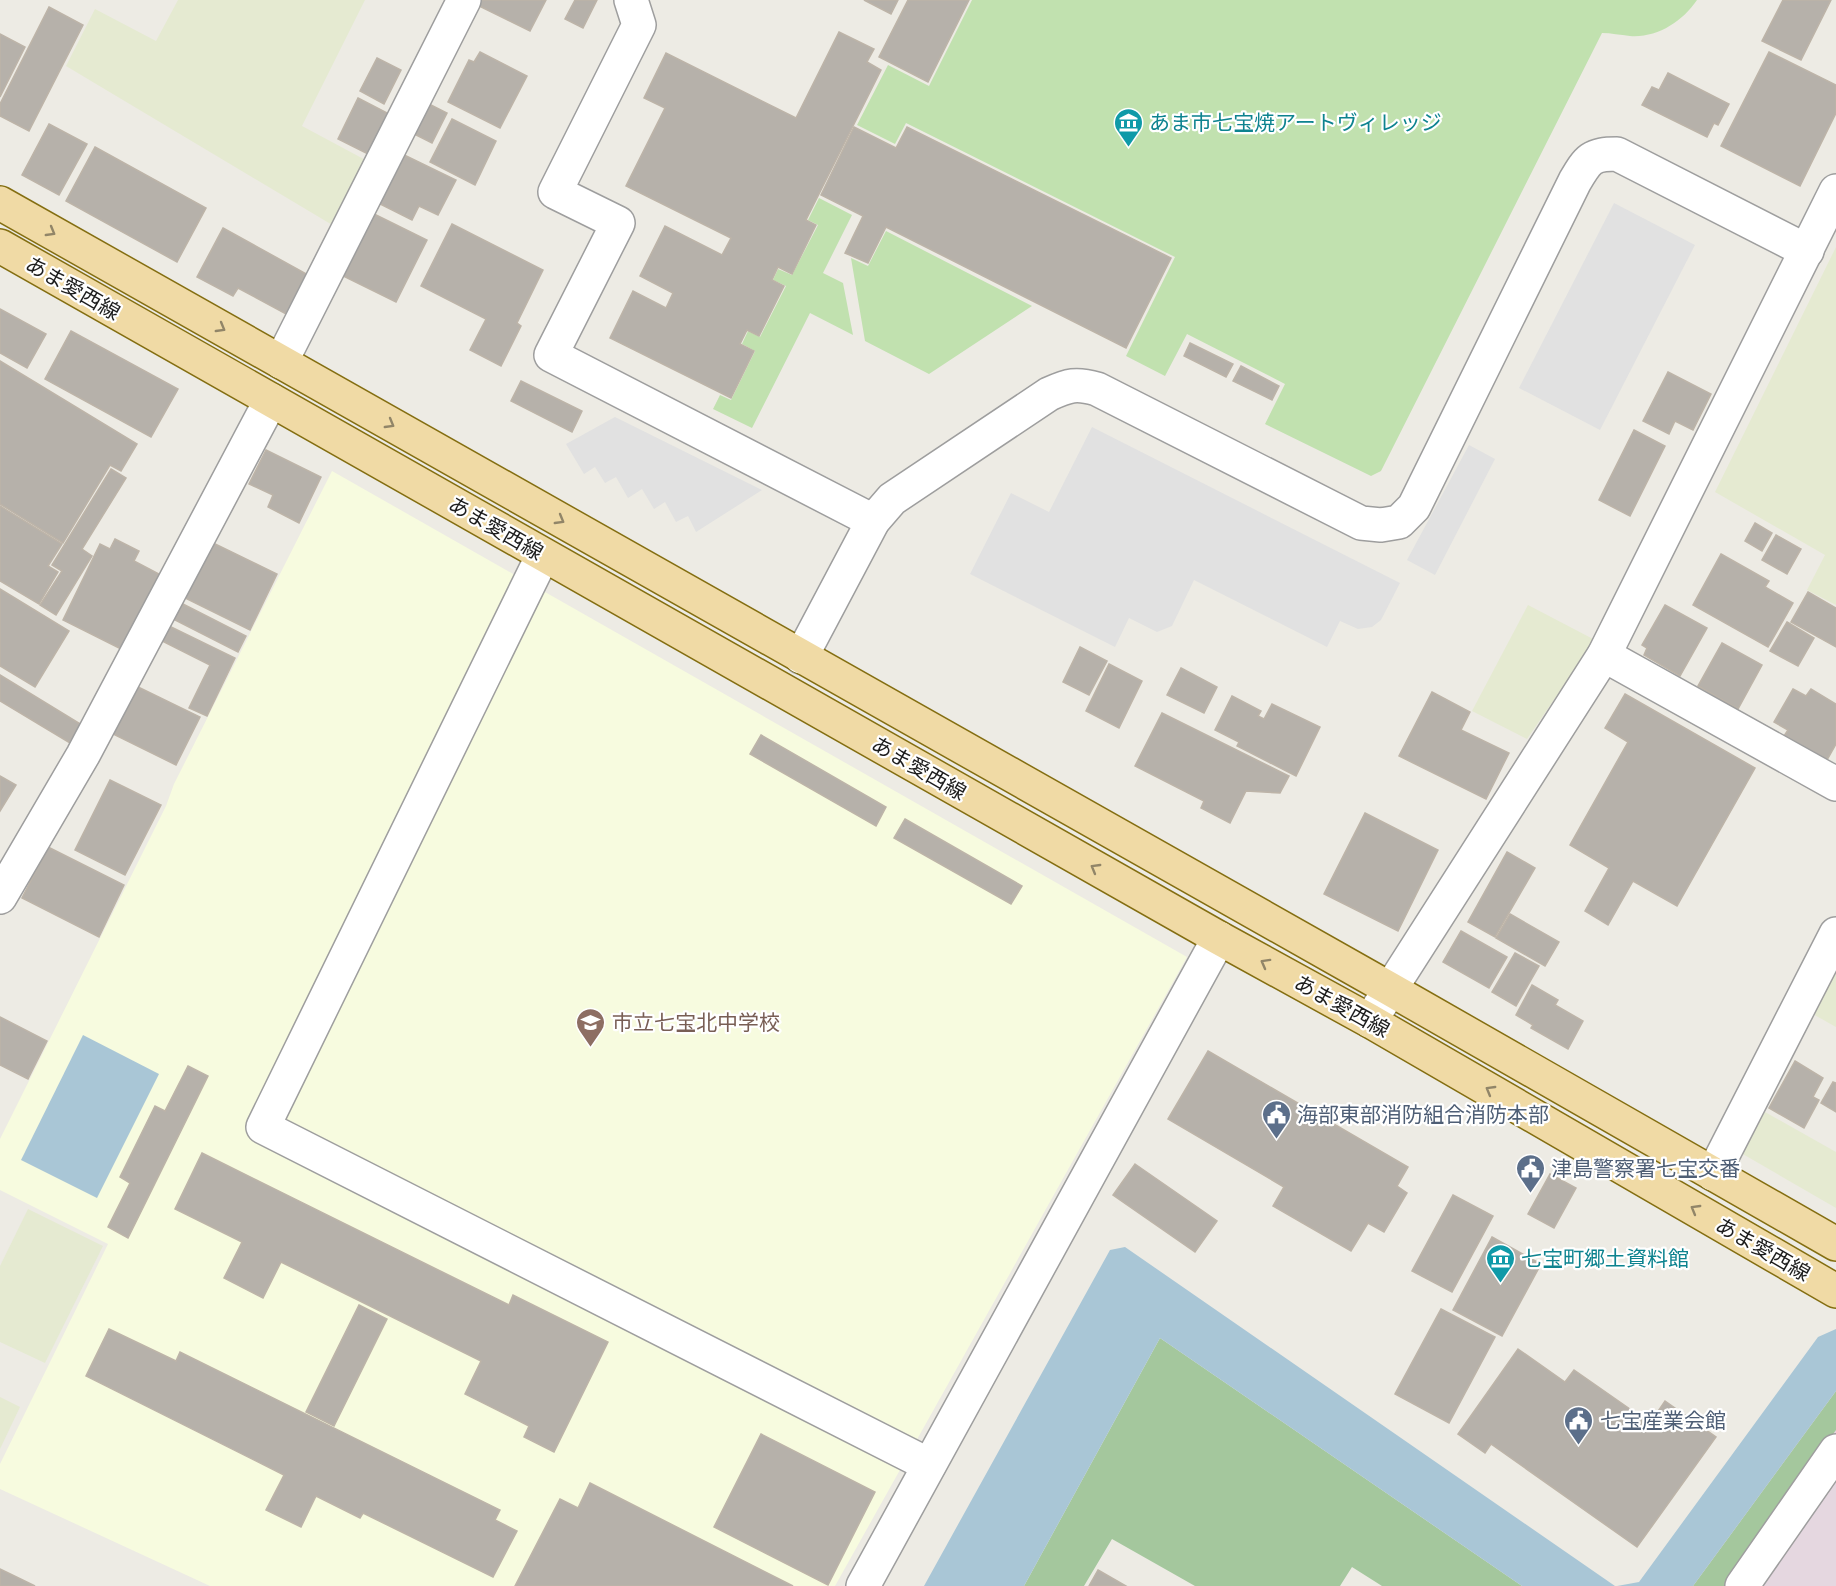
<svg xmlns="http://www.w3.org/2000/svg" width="1836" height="1586" font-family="Arial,'Noto Sans JP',sans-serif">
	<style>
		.industrial { fill: #e5d7e0 }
		.education { fill: #f7fbdf }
		.farmland { fill: #e5ead1 }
		.grass { fill: #c1e1af }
		.forest { fill: #a4c79d }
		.parking { fill: #e1e1e1 }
		.water { fill: #a9c6d6 }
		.building { fill: #b6b1aa; stroke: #bdb4a8; stroke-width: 1.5 }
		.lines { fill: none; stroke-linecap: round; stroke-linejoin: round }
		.minor-casing { stroke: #9e9e9e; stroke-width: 36 }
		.major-casing { stroke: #846e11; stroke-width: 36 }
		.minor { stroke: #fff; stroke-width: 33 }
		.major { stroke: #f0daa5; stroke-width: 33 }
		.oneway { stroke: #918568 }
		.labels { text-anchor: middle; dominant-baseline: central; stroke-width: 4.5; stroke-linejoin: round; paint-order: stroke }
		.culture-label { font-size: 21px; fill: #0d838f; stroke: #fff; text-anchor: start }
		.street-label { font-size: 21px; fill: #1d1d1d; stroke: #fff }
		.education-label { font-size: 21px; fill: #785e54; stroke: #fff; text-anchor: start }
		.service-label { font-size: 21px; fill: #4e5e75; stroke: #fff; text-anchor: start }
	</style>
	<rect width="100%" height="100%" fill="#edebe4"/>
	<!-- industrial -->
	<polygon class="industrial" points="1836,1391 1836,1586 1693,1586"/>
	<!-- education -->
	<polygon class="education" points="332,471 1187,957 835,1586 210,1586 0,1489 0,1464 108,1244 0,1190 0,1139 166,806 174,784"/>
	<!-- farmland -->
	<g class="farmland">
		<polygon points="178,0 365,0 302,126 373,164 339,229 66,66 95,9 156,41"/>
		<polygon points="1836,247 1836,605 1807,590 1825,555 1715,492"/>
		<polygon points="1528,605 1595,640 1527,739 1472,711"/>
		<polygon points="1836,967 1836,1027 1811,1013"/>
		<polygon points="1765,1112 1836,1152 1836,1208 1741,1153"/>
		<polygon points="28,1209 103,1246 45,1363 0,1342 0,1266"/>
		<polygon points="0,1397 20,1407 0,1449"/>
	</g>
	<!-- grass -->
	<g class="grass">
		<path d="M972,0H1697C1682,22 1657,38 1630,36C1620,35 1611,33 1602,33L1381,471L1371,476L1265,424L1285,384L1187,334L1165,376L1126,356L1175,257L906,123L895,144L857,125L888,65L929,86Z"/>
		<polygon points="819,198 852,215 823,273 843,283 853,335 810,313 752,428 713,409 720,395 731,400 755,351 742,344 748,331 760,337 786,286 773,280 778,269 792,275 818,225 808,220"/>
		<polygon points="886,231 1032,306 929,374 865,341 851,258 868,266"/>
	</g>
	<!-- forest -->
	<g class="forest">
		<polygon points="1160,1338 1522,1586 1382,1586 1352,1567 1340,1586 1195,1586 1112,1539 1084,1586 1024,1586"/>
		<polygon points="1836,1391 1836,1430 1726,1586 1693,1586"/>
	</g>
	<!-- parking -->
	<g class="parking">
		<polygon points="1614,203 1695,245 1600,430 1519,388"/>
		<polygon points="615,417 762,490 696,532 688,516 676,522 665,502 654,509 642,489 628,498 616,477 605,483 595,467 584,474 566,444"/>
		<polygon points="1092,427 1400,583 1381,620 1372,627 1358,629 1340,621 1327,647 1194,580 1172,626 1157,632 1129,618 1115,647 970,574 1011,493 1049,512"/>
		<polygon points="1469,445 1495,459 1435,575 1407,560"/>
	</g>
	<!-- water -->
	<g class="water">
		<polygon points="83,1035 159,1074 97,1198 21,1160"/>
		<polygon points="1125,1247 1615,1586 1522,1586 1160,1338 1024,1586 924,1586 1110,1250"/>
		<polygon points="1836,1329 1836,1391 1693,1586 1617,1586 1639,1582 1818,1337"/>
	</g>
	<!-- building -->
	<g class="building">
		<polygon points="480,0 546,0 530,31 477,5"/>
		<polygon points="575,0 597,0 583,28 565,19"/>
		<polygon points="864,0 898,0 891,14"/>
		<polygon points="908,0 969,0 928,82 879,57"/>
		<polygon points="1783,0 1831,0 1801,60 1762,41"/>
		<polygon points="49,7 83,25 29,131 0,116 0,104"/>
		<polygon points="839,32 874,49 867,62 881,70 806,220 816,225 792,274 778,267 772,280 784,286 759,336 747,330 740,344 754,351 731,398 610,338 633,291 666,308 673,293 640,276 665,226 722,255 731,238 626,186 665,108 644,98 666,53 796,118"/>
		<polygon points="0,34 25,47 0,97"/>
		<polygon points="480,52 527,76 500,128 448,102 469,60 474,62"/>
		<polygon points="1769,52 1836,85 1836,113 1800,186 1721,146"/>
		<polygon points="377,58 401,70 384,104 360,91"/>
		<polygon points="1668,73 1729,104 1718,125 1714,123 1707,137 1642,105 1652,87 1659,90"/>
		<polygon points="358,98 393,116 372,156 338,139"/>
		<polygon points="427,103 447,113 432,143 412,133"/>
		<polygon points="452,119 496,141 475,185 430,162"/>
		<polygon points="49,124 87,144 59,195 22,175"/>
		<polygon points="854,127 896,148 907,127 1171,258 1126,348 886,227 868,263 845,253 863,216 821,195"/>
		<polygon points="95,147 206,208 177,262 66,201"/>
		<polygon points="398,152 456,180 438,215 419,206 412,220 374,201"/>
		<polygon points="368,211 427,240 396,302 337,273"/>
		<polygon points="452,224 543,270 517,323 521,326 501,366 470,350 486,319 421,286"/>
		<polygon points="223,228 310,276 288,315 238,288 233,296 197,277"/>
		<polygon points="0,309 46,334 27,368 0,353"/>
		<polygon points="71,331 178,389 151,437 45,379"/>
		<polygon points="1190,343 1233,364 1226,377 1184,356"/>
		<polygon points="0,361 137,444 121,471 110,465 63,543 0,504"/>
		<polygon points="1241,366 1279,386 1272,400 1233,381"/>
		<polygon points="1668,372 1711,394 1693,430 1675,421 1669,434 1643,421"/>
		<polygon points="521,381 582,411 572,432 511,401"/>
		<polygon points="1634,430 1665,446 1630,516 1599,500"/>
		<polygon points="266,450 321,477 299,523 268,507 273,495 249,484"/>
		<polygon points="111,469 126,478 82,549 92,556 56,615 40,605 62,571 52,565"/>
		<polygon points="0,506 62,544 48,566 58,572 39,604 0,581"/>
		<polygon points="1755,523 1772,533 1762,551 1745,541"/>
		<polygon points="1776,535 1801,549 1787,574 1762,560"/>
		<polygon points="115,539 139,551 134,561 159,574 121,649 63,620 100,544 110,549"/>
		<polygon points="211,542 277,574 250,630 183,597"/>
		<polygon points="1721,554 1769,581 1765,587 1793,603 1768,647 1693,605"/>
		<polygon points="0,589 69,631 35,687 0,666"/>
		<polygon points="1808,592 1836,608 1836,647 1791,622"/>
		<polygon points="179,602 246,636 238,652 171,618"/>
		<polygon points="1665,605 1707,628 1680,676 1644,655 1647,648 1642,645"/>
		<polygon points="1787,622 1814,638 1798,666 1770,651"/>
		<polygon points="167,625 235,658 207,716 189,708 210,665 160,640"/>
		<polygon points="1722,643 1762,665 1738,709 1698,686"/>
		<polygon points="1080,647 1107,661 1089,695 1063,682"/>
		<polygon points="1109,664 1142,681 1119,728 1086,711"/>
		<polygon points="1181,668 1217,687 1204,713 1167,695"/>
		<polygon points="0,675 82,725 70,743 0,701"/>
		<polygon points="136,686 200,717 176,765 113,734"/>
		<polygon points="1793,689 1806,696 1811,689 1836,704 1836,744 1827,760 1784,736 1788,730 1774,722"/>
		<polygon points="1432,692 1470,712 1461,730 1509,753 1486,799 1399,756"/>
		<polygon points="1625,694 1755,768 1677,906 1633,881 1608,925 1585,911 1609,868 1570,845 1628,742 1605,728"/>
		<polygon points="1232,696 1261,711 1258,716 1264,719 1272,704 1320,727 1296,776 1237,746 1239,742 1215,730"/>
		<polygon points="1162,713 1289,776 1280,793 1246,791 1230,823 1201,808 1204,801 1135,766"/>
		<polygon points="761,735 886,807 876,826 750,754"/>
		<polygon points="0,776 16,785 0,811"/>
		<polygon points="110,780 161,805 125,875 75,850"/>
		<polygon points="1365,813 1438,850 1398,931 1324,894"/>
		<polygon points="905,819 1022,886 1011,904 894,838"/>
		<polygon points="48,847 124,885 99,937 22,898"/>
		<polygon points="1507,852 1535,868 1495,937 1468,922"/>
		<polygon points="1510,914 1559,942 1545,966 1496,938"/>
		<polygon points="1461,931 1507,957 1489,988 1443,962"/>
		<polygon points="1515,953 1539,966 1516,1006 1492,992"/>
		<polygon points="1532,985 1558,1000 1555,1005 1583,1021 1568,1049 1531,1028 1533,1025 1516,1015"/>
		<polygon points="0,1017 47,1041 28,1079 0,1065"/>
		<polygon points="1208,1051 1408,1167 1397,1186 1407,1193 1384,1232 1368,1223 1351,1251 1273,1206 1284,1187 1168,1119"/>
		<polygon points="1795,1061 1823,1078 1813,1097 1819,1100 1804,1128 1769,1108"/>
		<polygon points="188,1066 208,1076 128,1238 108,1227 130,1183 120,1177 155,1106 165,1111"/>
		<polygon points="1833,1082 1836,1083 1836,1112 1821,1103"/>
		<polygon points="202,1153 509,1305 513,1295 608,1342 554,1452 524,1437 529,1426 465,1394 481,1361 281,1262 263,1298 224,1278 242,1242 175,1209"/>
		<polygon points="1135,1164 1217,1221 1195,1252 1113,1195"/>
		<polygon points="1550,1174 1576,1188 1554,1228 1528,1214"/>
		<polygon points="1453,1195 1493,1216 1452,1292 1412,1271"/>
		<polygon points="1492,1237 1541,1264 1502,1336 1453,1310"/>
		<polygon points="359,1305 387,1319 334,1426 306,1412"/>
		<polygon points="1441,1309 1495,1337 1449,1423 1395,1394"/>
		<polygon points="109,1329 176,1361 180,1352 500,1510 495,1520 517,1531 493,1577 363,1513 360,1518 316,1496 301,1527 266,1510 284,1475 86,1376"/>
		<polygon points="1518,1349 1565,1382 1574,1370 1650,1423 1665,1401 1716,1437 1637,1547 1491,1444 1485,1453 1458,1434"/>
		<polygon points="761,1434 875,1492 828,1585 714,1527"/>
		<polygon points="590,1483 793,1586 515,1586 560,1499 578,1508"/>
		<polygon points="0,1569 35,1586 0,1586"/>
		<polygon points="1098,1570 1126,1586 1089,1586"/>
	</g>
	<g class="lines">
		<defs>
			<g id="minor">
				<polyline points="631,0 639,25 555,192 618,223 551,355 873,521"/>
				<polyline points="281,362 464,0"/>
				<polyline points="543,555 263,1127 929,1465"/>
				<polyline points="1604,655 1836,784"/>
				<path d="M801,657L873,521L892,499L1049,394C1069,385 1076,383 1097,389L1361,523L1381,525L1399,522L1414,507L1575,181C1588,159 1591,154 1617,154L1807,251"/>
				<polyline points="0,897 83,755 271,400"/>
				<polyline points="1370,1021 1604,655 1836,191"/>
				<polyline points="1713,1174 1836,934"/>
				<polyline points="863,1586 1219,938"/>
				<polyline points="1742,1586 1836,1451"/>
			</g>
			<g id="major">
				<polyline points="0,203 1390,989 1836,1244"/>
				<polyline points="0,246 1219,938 1370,1021 1836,1291"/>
			</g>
		</defs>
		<!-- minor casing -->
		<use href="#minor" class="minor-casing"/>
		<!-- major casing -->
		<use href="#major" class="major-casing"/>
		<!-- minor -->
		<use href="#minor" class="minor"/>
		<!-- major -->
		<use href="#major" class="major"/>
	</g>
	<!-- one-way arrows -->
	<defs><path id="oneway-chevron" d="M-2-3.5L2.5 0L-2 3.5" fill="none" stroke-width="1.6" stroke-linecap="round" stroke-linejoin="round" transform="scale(1.5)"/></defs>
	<g class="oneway">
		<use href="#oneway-chevron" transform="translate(51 232) rotate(30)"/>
		<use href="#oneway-chevron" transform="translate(221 328) rotate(30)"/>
		<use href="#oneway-chevron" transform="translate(390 424) rotate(30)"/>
		<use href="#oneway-chevron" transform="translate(560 520) rotate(30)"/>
		<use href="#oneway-chevron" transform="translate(1095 868) rotate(-150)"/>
		<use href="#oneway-chevron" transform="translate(1265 963) rotate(-151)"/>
		<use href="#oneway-chevron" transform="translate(1490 1090) rotate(-150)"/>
		<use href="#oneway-chevron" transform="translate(1695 1209) rotate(-150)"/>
	</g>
	<!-- icons -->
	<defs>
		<symbol id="museum-pin" viewBox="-11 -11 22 30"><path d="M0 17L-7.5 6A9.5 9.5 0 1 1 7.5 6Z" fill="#0f9aa8" stroke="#fff"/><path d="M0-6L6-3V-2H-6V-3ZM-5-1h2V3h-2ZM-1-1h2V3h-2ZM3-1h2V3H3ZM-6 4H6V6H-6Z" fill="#fff"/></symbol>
		<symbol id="school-pin" viewBox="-11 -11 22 30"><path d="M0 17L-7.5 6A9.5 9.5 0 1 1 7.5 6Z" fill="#8d6e63" stroke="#fff"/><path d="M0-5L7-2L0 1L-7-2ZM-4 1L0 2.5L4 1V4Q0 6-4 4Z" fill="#fff"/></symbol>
		<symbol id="civic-pin" viewBox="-11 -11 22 30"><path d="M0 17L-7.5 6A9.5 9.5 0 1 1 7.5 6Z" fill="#5c6f8a" stroke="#fff"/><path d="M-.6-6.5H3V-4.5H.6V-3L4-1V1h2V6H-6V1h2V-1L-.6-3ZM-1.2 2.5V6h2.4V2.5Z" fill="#fff"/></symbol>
	</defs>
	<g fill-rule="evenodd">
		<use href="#museum-pin" x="1112" y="106" width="33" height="45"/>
		<use href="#school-pin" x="574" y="1006" width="33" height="45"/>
		<use href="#civic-pin" x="1260" y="1098" width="33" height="45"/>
		<use href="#civic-pin" x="1514" y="1152" width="33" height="45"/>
		<use href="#museum-pin" x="1484" y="1242" width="33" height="45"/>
		<use href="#civic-pin" x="1562" y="1404" width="33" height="45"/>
	</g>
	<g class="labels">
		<!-- culture labels -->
		<g class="culture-label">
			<text x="1149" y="122">あま市七宝焼アートヴィレッジ</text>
			<text x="1521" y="1258">七宝町郷土資料館</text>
		</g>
		<!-- street labels -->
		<g class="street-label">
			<text transform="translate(73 288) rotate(30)">あま愛西線</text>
			<text transform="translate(496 528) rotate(30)">あま愛西線</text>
			<text transform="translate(919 768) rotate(30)">あま愛西線</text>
			<text transform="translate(1342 1006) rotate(29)">あま愛西線</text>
			<text transform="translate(1763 1249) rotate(30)">あま愛西線</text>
		</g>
		<!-- education labels -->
		<g class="education-label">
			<text x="612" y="1022">市立七宝北中学校</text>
		</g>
		<!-- service labels -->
		<g class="service-label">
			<text x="1297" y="1114">海部東部消防組合消防本部</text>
			<text x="1551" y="1168">津島警察署七宝交番</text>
			<text x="1600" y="1420">七宝産業会館</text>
		</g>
	</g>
</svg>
